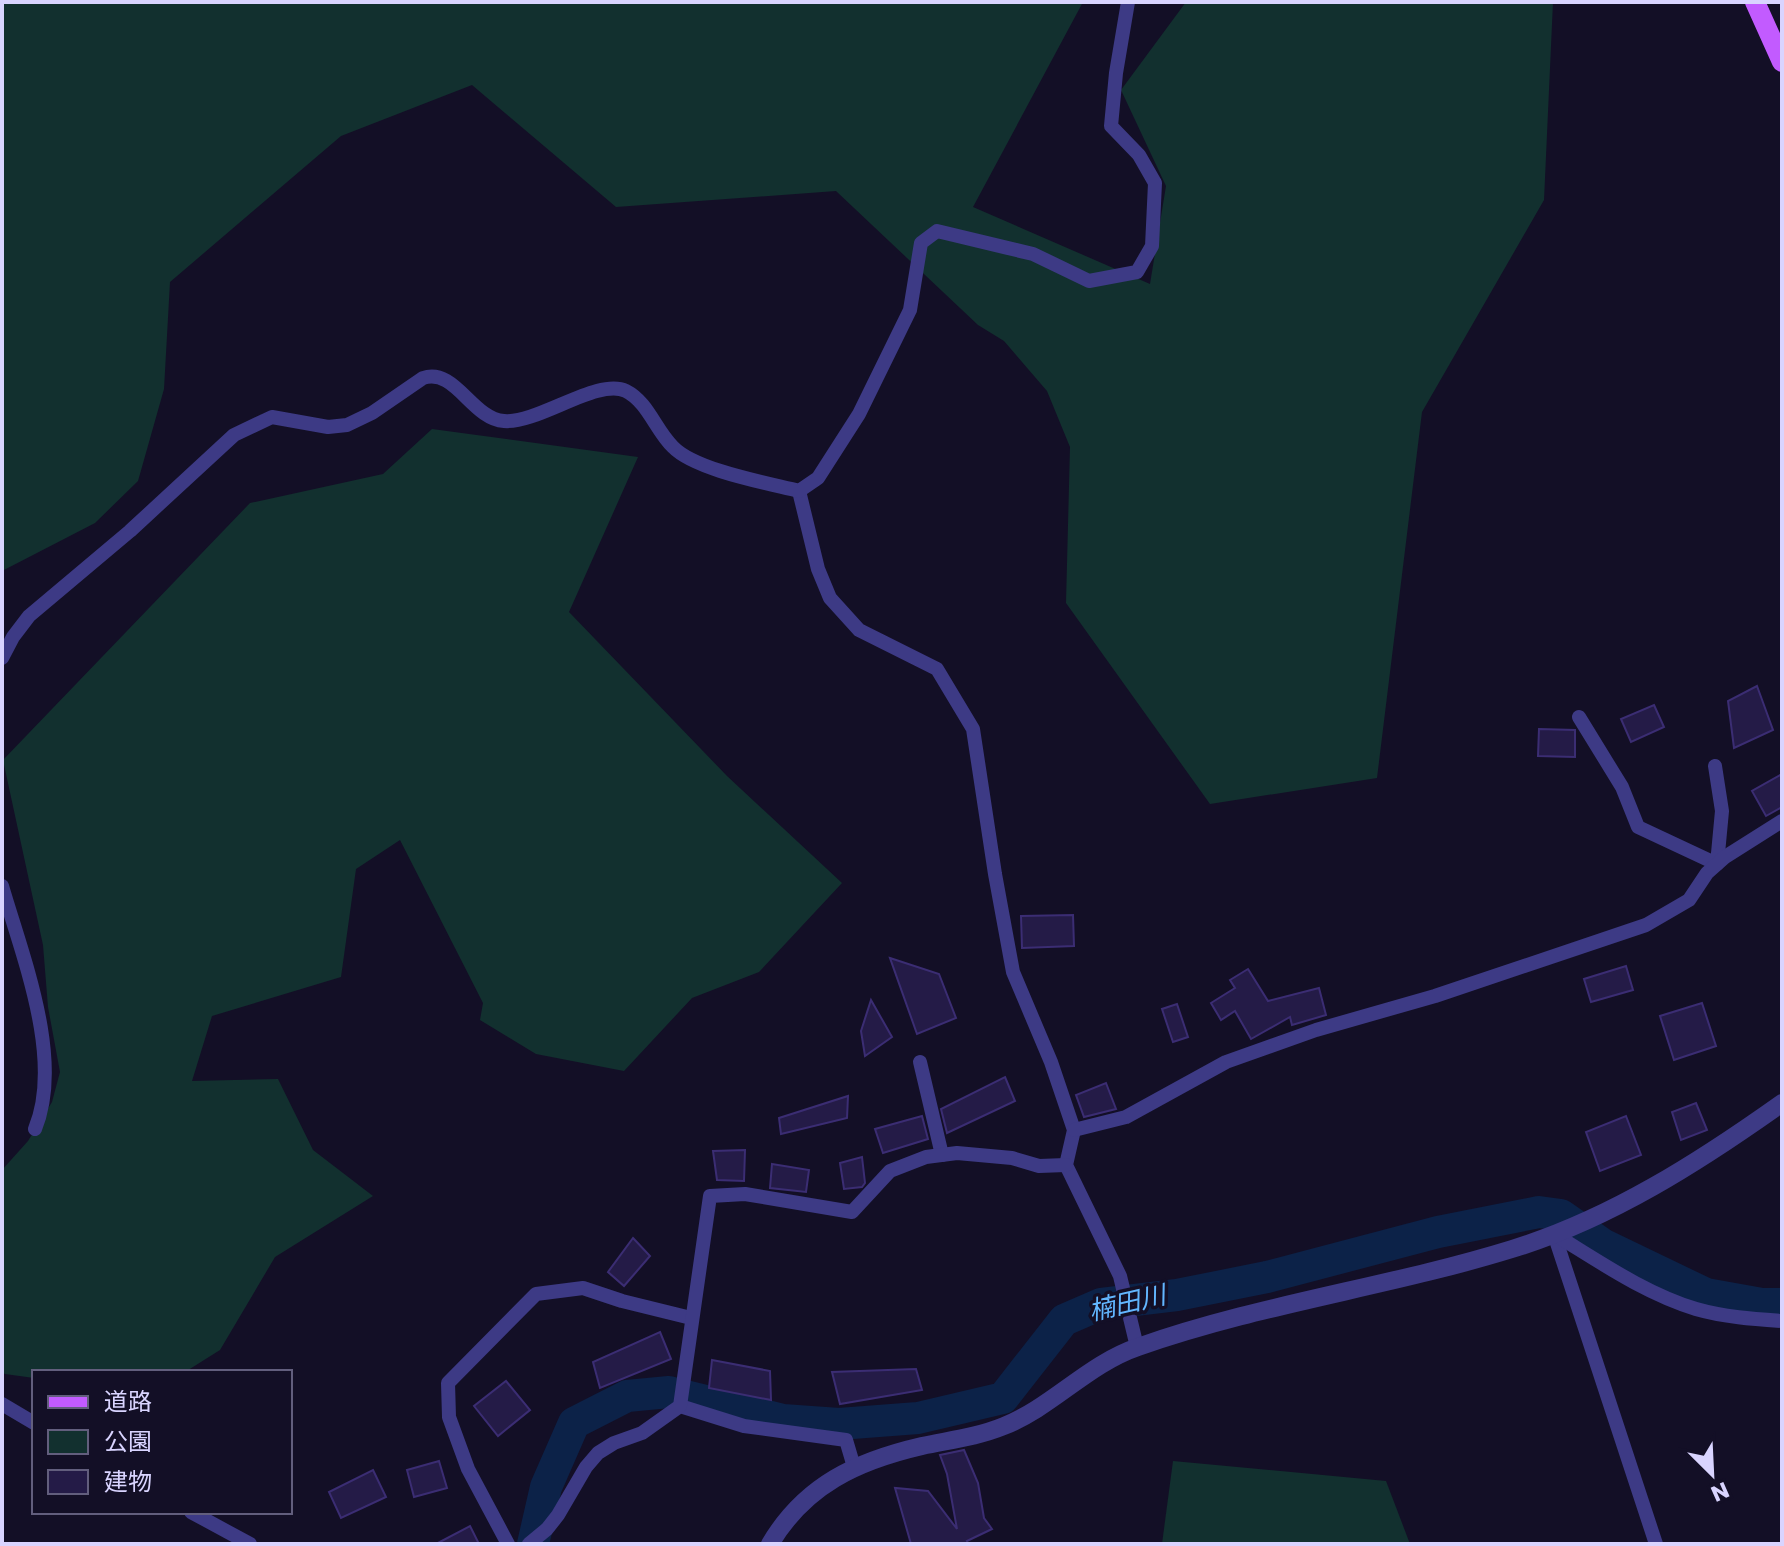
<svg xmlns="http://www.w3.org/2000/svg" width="1784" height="1546" font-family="Poppins,'Noto Sans JP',sans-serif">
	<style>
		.green { fill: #12302f }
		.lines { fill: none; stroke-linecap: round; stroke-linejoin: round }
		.river { stroke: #0c2248; stroke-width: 32 }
		.building { fill: #241b47; stroke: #3b2d73; stroke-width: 2 }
		.minor { stroke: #3d3a85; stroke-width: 14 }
		.tertiary { stroke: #3d3a85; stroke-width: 18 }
		.primary { stroke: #c25bff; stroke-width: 20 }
		.labels { text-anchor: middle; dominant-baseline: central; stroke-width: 7; stroke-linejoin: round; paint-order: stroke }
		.water-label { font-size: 26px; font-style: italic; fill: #62b6ff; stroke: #130f26 }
	</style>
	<rect width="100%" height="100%" fill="#130f26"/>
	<!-- green -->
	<g class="green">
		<polygon points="2,2 1083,2 973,207 1150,284 1166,186 1121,90 1186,2 1553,2 1544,200 1422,412 1377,778 1210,804 1066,603 1070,447 1047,391 1004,341 978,325 836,191 616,207 472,85 341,136 170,282 164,389 138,481 95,523 2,571"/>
		<polygon points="432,429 638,457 569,612 727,776 842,883 759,972 692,998 624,1071 536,1054 480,1020 483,1003 400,840 356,869 341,977 212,1016 192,1081 278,1079 313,1150 373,1196 275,1257 220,1350 185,1372 34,1372 34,1378 5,1374 2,1372 2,1170 28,1141 52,1102 60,1072 48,1007 43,945 3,760 250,503 383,474"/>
		<polygon points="1173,1461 1386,1481 1410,1544 1162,1544"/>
	</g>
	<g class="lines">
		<!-- river -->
		<polyline class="river" points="533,1544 546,1487 574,1423 627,1396 669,1392 783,1420 839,1424 918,1418 1003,1398 1064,1320 1101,1304 1177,1295 1267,1277 1438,1232 1539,1212 1561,1215 1604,1245 1706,1294 1762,1304 1782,1304"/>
	</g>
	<!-- building -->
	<g class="building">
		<polygon points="1757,686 1773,730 1734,748 1728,701"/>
		<polygon points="1654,705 1664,727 1631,742 1621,719"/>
		<polygon points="1539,729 1575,730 1575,757 1538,756"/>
		<polygon points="1782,774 1782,807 1766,816 1752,791"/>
		<polygon points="1073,915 1074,946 1022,948 1021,916"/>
		<polygon points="890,958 939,974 956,1018 917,1034"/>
		<polygon points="1626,966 1633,990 1591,1002 1584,979"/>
		<polygon points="1248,969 1268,1001 1319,988 1326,1015 1292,1025 1290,1017 1251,1039 1235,1011 1221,1020 1211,1003 1235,988 1230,980"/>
		<polygon points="871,1000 892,1037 865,1056 861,1031"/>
		<polygon points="1702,1003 1716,1046 1674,1060 1660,1016"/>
		<polygon points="1177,1004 1188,1037 1173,1042 1162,1009"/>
		<polygon points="1005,1077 1015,1101 947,1133 941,1109"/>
		<polygon points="1106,1083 1116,1109 1084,1117 1076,1095"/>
		<polygon points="848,1096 847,1118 781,1134 779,1118"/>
		<polygon points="1696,1103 1707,1130 1681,1140 1672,1112"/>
		<polygon points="922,1116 928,1139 883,1153 875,1129"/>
		<polygon points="1626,1116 1641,1155 1600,1171 1586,1132"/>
		<polygon points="745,1150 744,1181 717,1180 713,1151"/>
		<polygon points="862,1157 865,1183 862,1187 844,1189 840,1163"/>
		<polygon points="772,1164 809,1170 806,1192 770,1188"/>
		<polygon points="633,1238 650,1256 624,1286 608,1272"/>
		<polygon points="660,1332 671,1359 600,1388 593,1362"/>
		<polygon points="712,1360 770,1371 771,1400 709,1388"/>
		<polygon points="916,1369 922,1390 840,1404 832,1372"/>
		<polygon points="506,1381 530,1410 498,1436 474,1406"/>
		<polygon points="964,1450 978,1483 984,1518 992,1529 967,1541 969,1544 911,1544 895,1488 928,1491 957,1529 947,1474 940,1455"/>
		<polygon points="439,1461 447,1488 414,1497 407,1470"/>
		<polygon points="373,1470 386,1497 341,1518 329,1492"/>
		<polygon points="470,1526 479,1544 436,1544"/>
	</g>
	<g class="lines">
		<!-- minor -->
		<g class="minor">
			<polyline points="799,491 818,569 830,598 859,630 937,669 973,729 995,874 1013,972 1051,1062 1074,1130 1066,1165 1120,1276 1137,1347"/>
			<path d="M2,658L13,637L29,616L130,531L234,435L272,417L328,427L347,425L372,413L423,378C455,367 472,419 504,421C538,424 598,377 626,391C648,402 656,431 673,447C695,470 767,483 799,491L818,478L859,414L910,310L921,243L937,231L1033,254L1089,281L1137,272L1152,246L1155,183L1139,155L1111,126L1116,73L1128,2"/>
			<polyline points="1579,717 1622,787 1638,827 1717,864 1722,811 1715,766"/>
			<path d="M2,886C22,955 64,1059 35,1129"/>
			<polyline points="920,1062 942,1155"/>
			<polyline points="1074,1130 1126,1117 1226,1062 1316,1030 1435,996 1646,925 1689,900 1707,873 1725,857 1782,821"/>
			<polyline points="1554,1234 1656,1544"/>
			<path d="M1554,1234C1600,1262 1644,1293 1696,1309C1724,1317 1753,1319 1782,1321"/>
			<polyline points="2,1404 34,1423"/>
			<polyline points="680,1406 744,1426 846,1440 854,1467"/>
			<polyline points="191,1512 250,1544"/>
			<polyline points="508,1544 468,1469 449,1417 448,1383 536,1294 583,1288 622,1301 691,1318"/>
			<polyline points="529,1544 547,1529 558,1515 586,1467 598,1453 614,1443 642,1433 680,1406 710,1196 745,1194 852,1212 890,1171 926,1157 957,1153 1012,1158 1039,1166 1066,1165"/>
		</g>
		<!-- tertiary -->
		<path class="tertiary" d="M770,1544C805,1485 857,1461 922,1446C950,1440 977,1437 1004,1426C1052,1407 1088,1364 1138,1347C1260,1304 1389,1287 1512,1249C1610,1219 1699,1162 1782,1103"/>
		<!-- primary -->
		<polyline class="primary" points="1755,2 1782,62"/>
	</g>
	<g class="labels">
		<!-- water labels -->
		<g class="water-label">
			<text transform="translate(1127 1303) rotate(-13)">楠田川</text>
		</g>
	</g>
	<!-- border -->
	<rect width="1784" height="1546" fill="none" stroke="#d9d4ff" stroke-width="8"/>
	<!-- legend -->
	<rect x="32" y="1370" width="260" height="144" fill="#130f26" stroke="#625e7d" stroke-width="2"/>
	<rect x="48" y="1396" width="40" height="12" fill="#c25bff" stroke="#625e7d" stroke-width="2"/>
	<text x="104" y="1410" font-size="24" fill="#d9d4ff">道路</text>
	<rect x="48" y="1430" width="40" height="24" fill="#12302f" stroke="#625e7d" stroke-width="2"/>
	<text x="104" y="1450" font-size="24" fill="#d9d4ff">公園</text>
	<rect x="48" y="1470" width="40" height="24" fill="#241b47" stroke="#625e7d" stroke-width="2"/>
	<text x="104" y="1490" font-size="24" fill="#d9d4ff">建物</text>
	<!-- north arrow -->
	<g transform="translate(1712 1474) rotate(156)" stroke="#130f26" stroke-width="6" paint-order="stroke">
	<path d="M0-6L14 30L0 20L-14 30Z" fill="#d9d4ff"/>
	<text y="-12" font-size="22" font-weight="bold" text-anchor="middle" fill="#d9d4ff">N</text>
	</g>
</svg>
